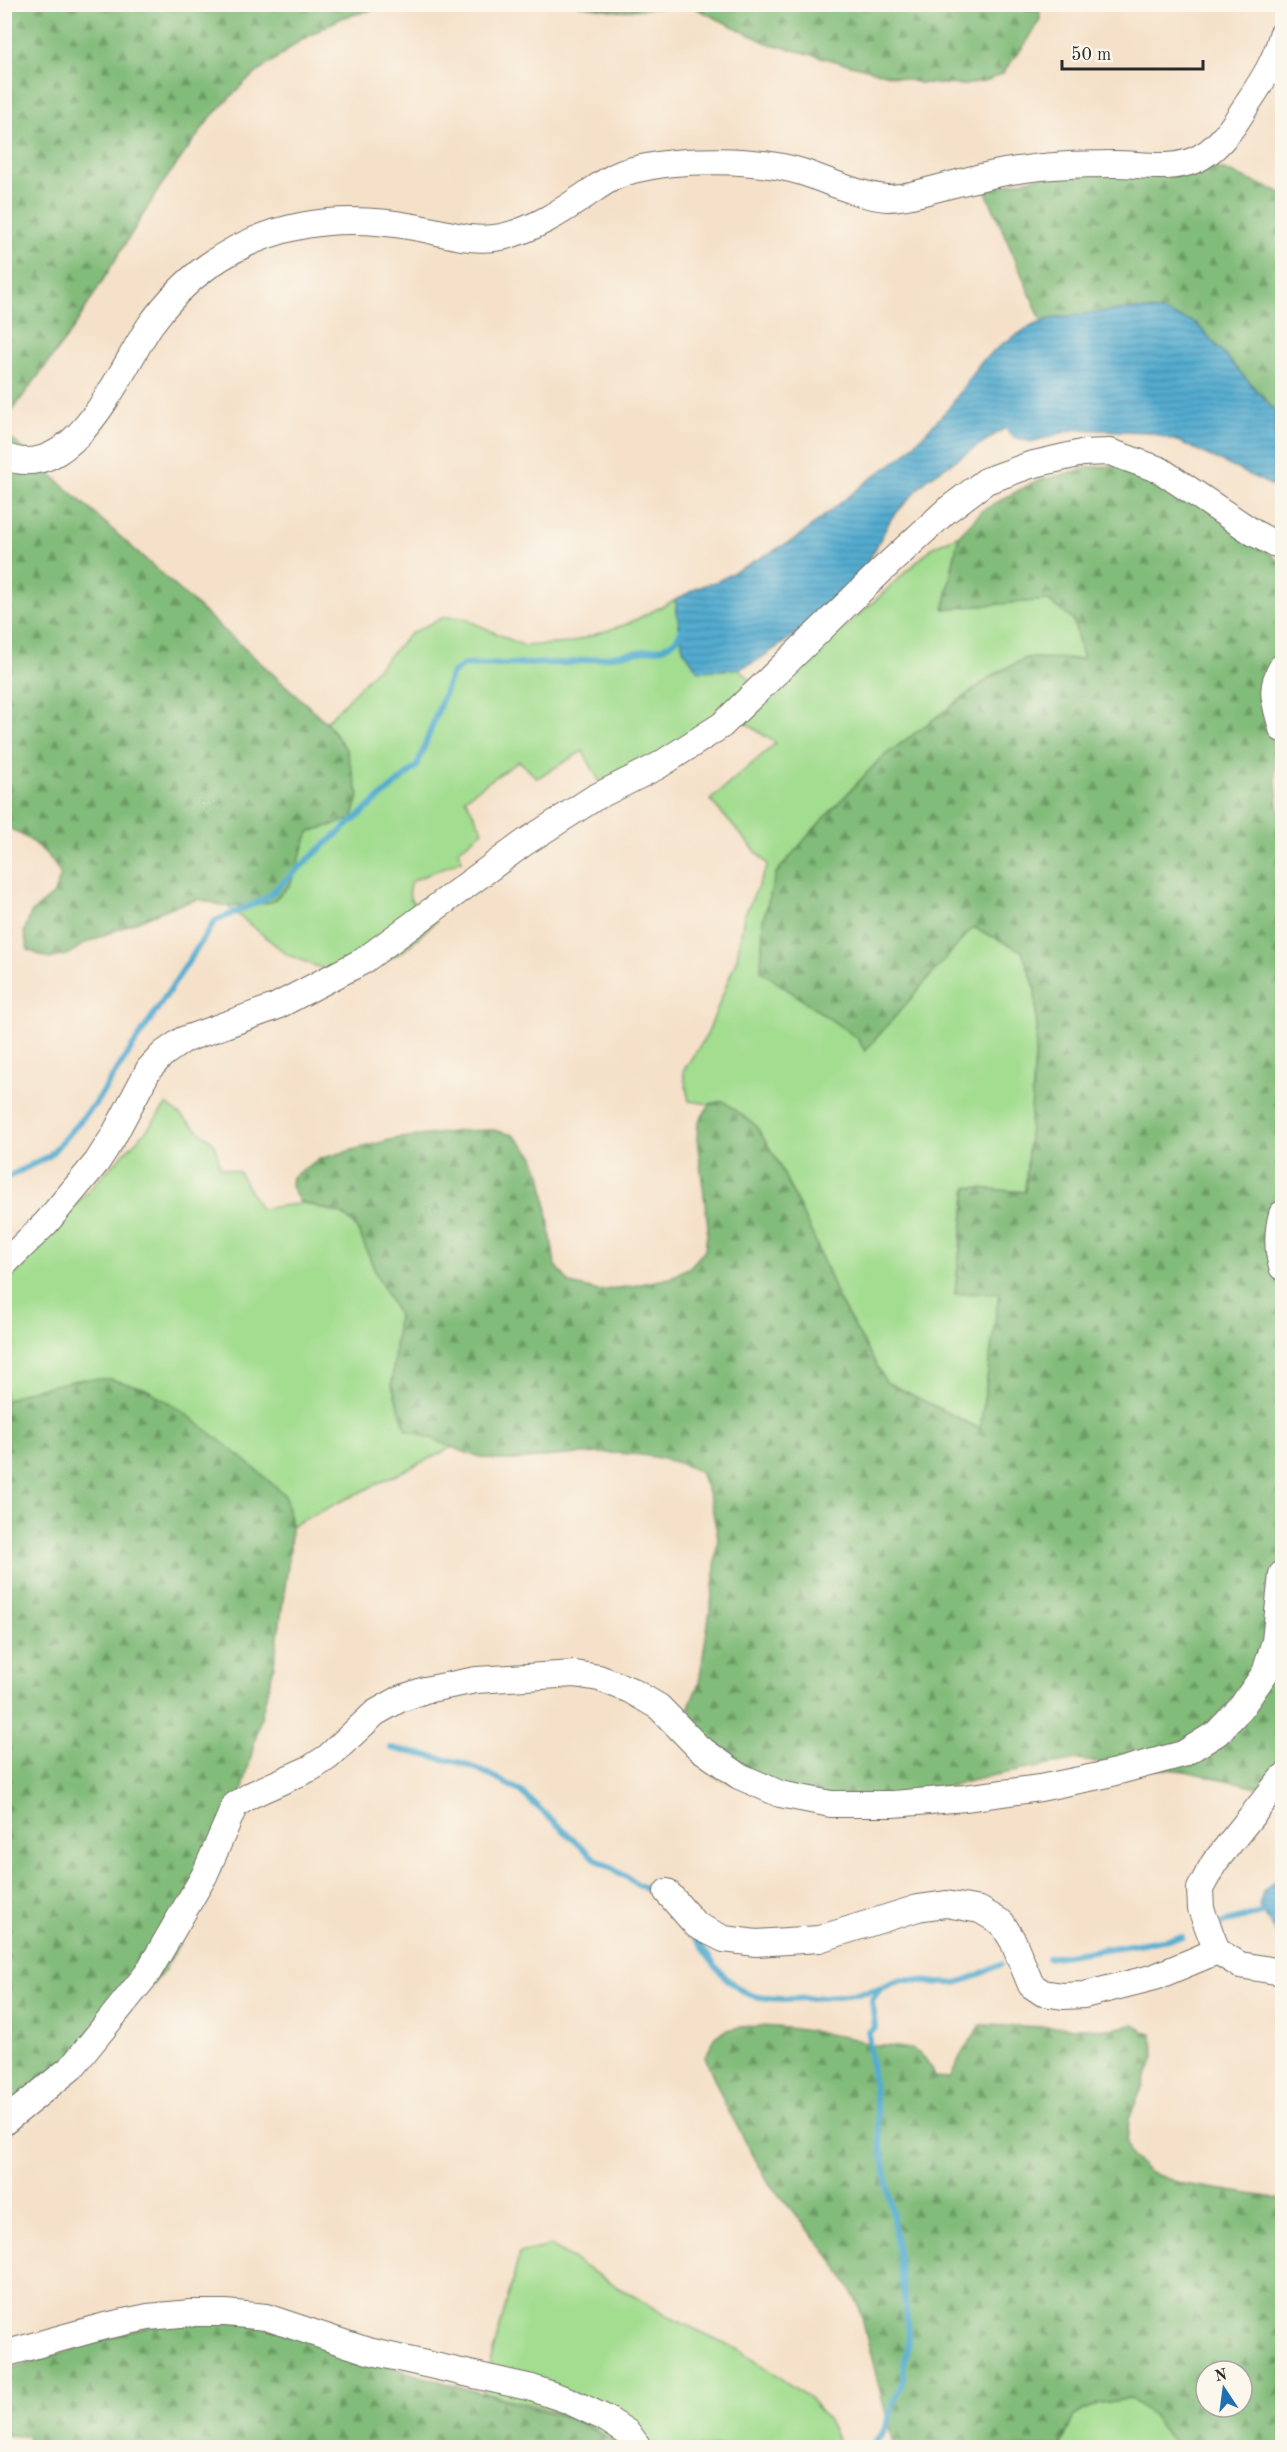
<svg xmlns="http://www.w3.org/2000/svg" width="1287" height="2452" font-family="'Old Standard TT',serif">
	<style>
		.green { fill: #a3dd90; stroke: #67845e; stroke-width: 1.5 }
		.forest { fill: url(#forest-firs); stroke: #567452; stroke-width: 1.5; fill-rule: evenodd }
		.water { fill: url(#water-rules); stroke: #3f6c7e; stroke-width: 1.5 }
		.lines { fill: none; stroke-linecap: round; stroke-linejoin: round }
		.stream { stroke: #53acd0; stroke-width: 6 }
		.minor-casing { stroke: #726b62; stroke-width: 28 }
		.minor { stroke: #fff; stroke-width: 26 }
	</style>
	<defs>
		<pattern id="forest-firs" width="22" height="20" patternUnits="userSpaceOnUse" patternTransform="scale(1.5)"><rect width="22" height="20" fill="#82bc7a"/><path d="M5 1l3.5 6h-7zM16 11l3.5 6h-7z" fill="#6b9964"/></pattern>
		<pattern id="water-rules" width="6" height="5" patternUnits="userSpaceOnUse" patternTransform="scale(1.5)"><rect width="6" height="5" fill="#53acd0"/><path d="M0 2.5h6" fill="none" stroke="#458ca9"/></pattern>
	</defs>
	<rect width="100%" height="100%" fill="#fbf7ec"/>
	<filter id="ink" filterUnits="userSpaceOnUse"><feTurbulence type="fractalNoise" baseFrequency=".0167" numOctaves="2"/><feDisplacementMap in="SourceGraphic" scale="12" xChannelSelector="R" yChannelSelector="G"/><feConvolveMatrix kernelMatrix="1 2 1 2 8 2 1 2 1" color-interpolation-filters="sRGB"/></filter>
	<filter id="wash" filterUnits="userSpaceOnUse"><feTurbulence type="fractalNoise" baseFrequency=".008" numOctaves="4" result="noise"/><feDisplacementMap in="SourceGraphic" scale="24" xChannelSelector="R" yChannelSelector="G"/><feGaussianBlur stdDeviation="1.35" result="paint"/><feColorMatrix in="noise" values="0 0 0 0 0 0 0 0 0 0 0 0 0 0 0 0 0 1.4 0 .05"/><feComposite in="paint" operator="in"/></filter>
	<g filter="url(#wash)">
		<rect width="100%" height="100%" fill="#f5e1c9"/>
		<!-- green -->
		<g class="green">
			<polygon points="959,535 944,608 1047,600 1073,620 1083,659 1026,658 993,675 880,759 814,829 776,873 865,1051 973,927 1022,951 1035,987 1037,1031 1025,1192 967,1187 955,1293 999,1293 980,1429 886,1382 838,1298 813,1236 776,1158 755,1125 723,1101 710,1104 689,1101 683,1071 707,1035 737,958 744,916 768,865 710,800 776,743 738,718 610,801 583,751 537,778 519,761 465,798 483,831 458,850 462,860 414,880 409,886 410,899 436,921 402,952 369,967 326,970 288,955 227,906 247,906 290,885 308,832 352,819 359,796 346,749 326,722 411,633 444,617 463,618 524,646 569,643 627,624 675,600 683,649 698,670 739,669 766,694 856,618 933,547"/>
			<polygon points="167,1104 215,1144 220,1167 239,1172 260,1209 303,1203 342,1214 351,1221 360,1234 377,1276 398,1315 392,1385 406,1429 426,1435 453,1447 291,1526 285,1495 181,1410 30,1390 5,1401 4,1274 9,1280 99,1179 145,1132"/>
			<path d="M550,2246L667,2316L739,2350L808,2397L827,2419L841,2447H618C588,2414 524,2404 482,2392L520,2253Z"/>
			<polygon points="1131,2399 1152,2415 1170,2439 1189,2447 1060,2448 1074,2416 1099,2403"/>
		</g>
		<!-- forest -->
		<g class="forest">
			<polygon points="5,4 391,5 341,18 300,41 246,81 210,118 160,187 71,332 5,420"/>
			<polygon points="1039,4 1040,19 1028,40 1002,74 988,80 965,85 920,83 767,43 689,5 619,11 576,5"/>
			<polygon points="1126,158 1221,169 1282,193 1282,492 1277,488 1274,479 1275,411 1196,323 1059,317 1042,322 985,189"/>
			<path d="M4,432L326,722L346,749L359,796L352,819L309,832L290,885L272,902L247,906H224L199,899L174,906L85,943L69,954L49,959L28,950L24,932L31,913L53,895L61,875C47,849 31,839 5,826Z"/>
			<path d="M1142,465L1245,532L1282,564V692L1268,702L1282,841V1792L1185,1771L1077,1760L995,1775L889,1801L773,1797L715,1777L692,1750L685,1716L699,1683L712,1597L718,1537L710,1498L700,1472C655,1450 605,1451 556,1456C538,1457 520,1461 501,1460C467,1459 439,1438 406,1430L392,1385L398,1315L377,1276L360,1234L351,1221L342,1214L299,1201L291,1186L292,1177L319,1159L394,1139L462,1131L493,1130L513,1135L533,1155L542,1177L555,1264L570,1284L599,1291L632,1286L670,1278L690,1267L705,1250L708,1226L697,1139L698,1123L710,1104L723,1101L755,1125L776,1158L813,1236L838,1298L886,1382L980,1429L999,1293L955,1294L967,1187L1025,1192L1037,1031L1035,987L1022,951L973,927L865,1051L857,1038L761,971L763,920L776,873L814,829L880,759L994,675L1026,658L1083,659L1073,620L1047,600L944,609L959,535L983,510L1034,482L1091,467Z"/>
			<polygon points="82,1379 110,1379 144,1388 181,1410 245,1460 285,1495 291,1526 290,1551 274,1665 225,1860 164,1971 71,2077 5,2138 5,1401 30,1390"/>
			<path d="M981,2025L1111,2029L1133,2025L1152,2035L1155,2057L1129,2118L1127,2143L1131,2156L1148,2172L1183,2184L1282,2199V2447H1189L1170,2439L1152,2415L1131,2399L1099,2403L1074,2416L1060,2447H894L859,2306L843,2276L824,2248L768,2182L726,2106L705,2057C709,2051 712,2041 717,2036C738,2015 827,2034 856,2039C875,2052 911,2039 926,2060C930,2065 932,2072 934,2077L950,2078L963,2051ZM1206,2371H1242V2407H1206Z"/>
			<polygon points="185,2319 256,2322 413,2374 574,2419 609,2438 618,2447 27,2448 28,2436 5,2435 5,2368 15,2367 137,2329"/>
		</g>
		<!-- water -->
		<g class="water">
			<polygon points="1128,309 1160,311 1196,323 1275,411 1274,479 1277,488 1180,442 1148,432 1076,429 1031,442 1014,437 1005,428 927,479 891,519 865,568 841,596 818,619 758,660 739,669 698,671 683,649 675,600 701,586 716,582 797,538 865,483 905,454 949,408 980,363 1002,344 1033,325 1058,317"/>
			<polygon points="1282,1873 1282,1940 1279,1938 1259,1906 1263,1892"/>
		</g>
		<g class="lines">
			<!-- stream -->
			<g class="stream">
				<polyline points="1269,438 1282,453"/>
				<polyline points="4,1179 49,1156 95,1104 215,921 265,899 320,849 417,766 452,673 464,665 568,663 663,648 676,640 683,628"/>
				<polyline points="391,1748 458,1762 480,1770 520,1791 593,1857 661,1898"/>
				<polyline points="1223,1923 1261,1913 1282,1910"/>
				<path d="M691,1932C707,1954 722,1980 746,1993C769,2005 852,1996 878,1989C887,1987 894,1981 904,1980C920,1979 938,1985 954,1983C969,1981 987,1970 1001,1964"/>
				<polyline points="1048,1958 1182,1937"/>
				<polyline points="870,2448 883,2432 903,2380 909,2332 893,2218 881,2147 869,2045 869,2032 875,2028 872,2000 880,1989"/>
			</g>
		</g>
	</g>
	<g filter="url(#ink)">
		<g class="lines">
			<defs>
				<g id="minor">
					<path d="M4,456C75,487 121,367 151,324C167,302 187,281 208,266C270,222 340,213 414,227C443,232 471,243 501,237C533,230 561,212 587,194C602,184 615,174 633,170C680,158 755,158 802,172C829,181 859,196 887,198C902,198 917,194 931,190C959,183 988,174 1018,170C1050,165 1081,164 1114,164C1143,164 1175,172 1201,157C1222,145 1237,121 1249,101C1263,80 1276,60 1282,35"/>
					<path d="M1282,667C1268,690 1276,704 1282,729"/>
					<path d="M1282,1214C1277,1232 1277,1249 1282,1267"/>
					<polyline points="4,1264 46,1223 97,1162 113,1137 149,1069 163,1054 183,1040 275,1007 363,961 524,843 594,798 658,766 722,725 883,569 946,511 986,481 1030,465 1082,453 1110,452 1160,470 1254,533 1273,543 1282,544"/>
					<polyline points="1282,1778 1214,1863 1200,1889 1201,1909 1217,1951 1240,1965 1282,1972"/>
					<polyline points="667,1892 696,1925 724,1939 756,1943 819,1939 918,1908 946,1904 980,1910 1002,1923 1013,1941 1031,1985 1043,1993 1063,1996 1084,1995 1155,1977 1217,1951"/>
					<polyline points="4,2122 72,2067 147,1974 204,1876 235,1805 251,1795 311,1768 328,1757 375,1713 400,1699 425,1690 476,1680 575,1674 599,1678 630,1690 659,1707 698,1747 739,1776 780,1794 831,1804 893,1804 965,1798 1040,1788 1104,1775 1183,1754 1217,1733 1240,1709 1265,1673 1275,1641 1282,1574"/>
					<polyline points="4,2354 105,2326 148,2317 191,2313 226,2313 266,2317 368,2351 532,2388 567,2400 605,2418 628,2433 639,2448"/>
				</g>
			</defs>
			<!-- minor casing -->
			<use href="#minor" class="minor-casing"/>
			<!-- minor -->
			<use href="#minor" class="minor"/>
		</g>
	</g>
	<!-- margin -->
	<rect width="1287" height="2452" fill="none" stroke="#fbf7ec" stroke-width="24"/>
	<!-- north arrow -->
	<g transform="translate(1224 2389) rotate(347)"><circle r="28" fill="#fbf7ec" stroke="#a8a59f" stroke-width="1.5"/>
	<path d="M0-4.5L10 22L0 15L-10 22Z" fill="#1f6fb2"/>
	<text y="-9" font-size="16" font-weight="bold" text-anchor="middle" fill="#2b2b2b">N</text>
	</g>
	<!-- scale -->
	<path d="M1062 60v9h141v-9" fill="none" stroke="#2b2b2b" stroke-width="3"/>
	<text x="1071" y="60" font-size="18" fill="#2b2b2b" stroke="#fbf7ec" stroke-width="4.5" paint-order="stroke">50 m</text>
</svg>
